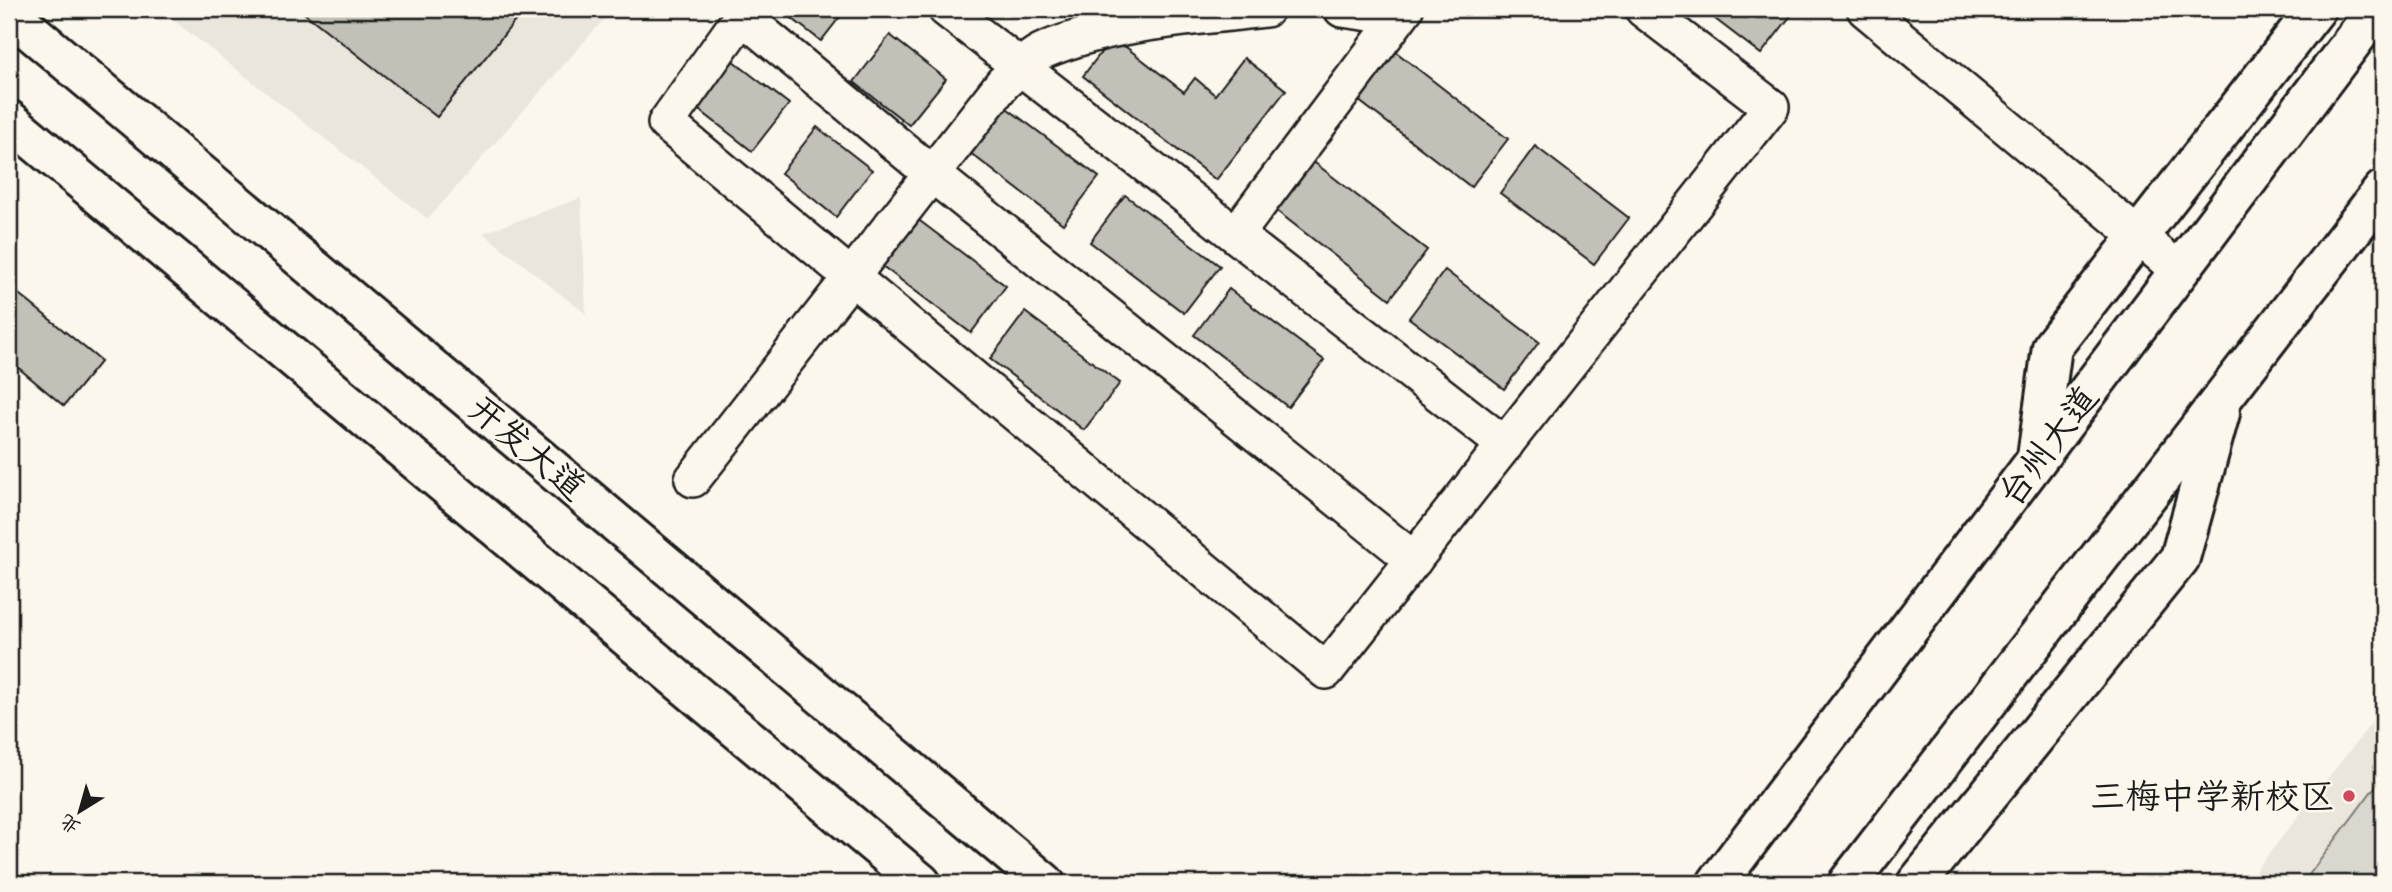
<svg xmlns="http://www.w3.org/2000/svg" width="2392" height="892" font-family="Caveat,'LXGW WenKai TC',sans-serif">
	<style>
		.built { fill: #eae6dc }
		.pitch { fill: #dad7ce; stroke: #7b7a75; stroke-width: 2 }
		.building { fill: #c3c0b8; stroke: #1c1c1c; stroke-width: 2 }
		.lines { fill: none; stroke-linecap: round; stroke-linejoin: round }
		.minor-casing { stroke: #1c1c1c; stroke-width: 40 }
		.major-casing { stroke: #1c1c1c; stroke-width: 44 }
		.minor { stroke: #fbf7ec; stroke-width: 35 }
		.major { stroke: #fbf7ec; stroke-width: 38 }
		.poi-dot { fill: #d1495b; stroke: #fbf7ec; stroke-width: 2.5 }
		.labels { text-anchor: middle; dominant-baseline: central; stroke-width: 5; stroke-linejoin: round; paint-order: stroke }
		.street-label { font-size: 35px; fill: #1c1c1c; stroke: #fbf7ec }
		.poi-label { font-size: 35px; fill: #1c1c1c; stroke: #fbf7ec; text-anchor: end }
	</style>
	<rect width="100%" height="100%" fill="#fbf7ec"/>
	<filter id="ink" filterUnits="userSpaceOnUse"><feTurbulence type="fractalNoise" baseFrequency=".0143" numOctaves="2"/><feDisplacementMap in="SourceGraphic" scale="14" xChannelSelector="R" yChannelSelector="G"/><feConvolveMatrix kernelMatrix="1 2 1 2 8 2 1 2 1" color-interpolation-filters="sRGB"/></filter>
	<g filter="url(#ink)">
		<!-- built -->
		<g class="built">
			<polygon points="159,9 613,9 428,219"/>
			<polygon points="581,198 586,314 483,233"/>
			<polygon points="2383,708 2383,883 2246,883"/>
		</g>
		<!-- pitch -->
		<polygon class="pitch" points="2383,776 2383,883 2303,883"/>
		<!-- building -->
		<g class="building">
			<polygon points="299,9 522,9 524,10 437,117"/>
			<polygon points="780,9 846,9 821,41"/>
			<polygon points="1702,9 1796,9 1761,54"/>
			<polygon points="890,35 946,79 909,125 854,82"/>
			<polygon points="1113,37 1184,92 1195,78 1215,95 1244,58 1286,90 1216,180 1083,76"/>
			<polygon points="1387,45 1508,139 1471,187 1349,93"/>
			<polygon points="733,61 789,104 752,151 697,108"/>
			<polygon points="1004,106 1099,177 1063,224 969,152"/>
			<polygon points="817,127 872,170 836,217 781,173"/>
			<polygon points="1535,146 1629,218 1594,264 1500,193"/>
			<polygon points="1306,156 1427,250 1390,299 1268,204"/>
			<polygon points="1125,195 1220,266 1184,313 1090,242"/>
			<polygon points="912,215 1006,286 971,333 877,262"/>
			<polygon points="1445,270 1539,342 1504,389 1409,318"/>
			<polygon points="9,286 101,361 64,406 9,360"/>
			<polygon points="1229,289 1324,360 1288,407 1194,335"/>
			<polygon points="1025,312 1120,383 1084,430 990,359"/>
		</g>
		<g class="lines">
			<defs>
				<g id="minor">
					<polyline points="747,9 666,123 1326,671 1771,107 1643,9"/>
					<polyline points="946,9 1505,445"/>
					<polyline points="1342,9 1377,14 1403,9"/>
					<polyline points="1865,9 2180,271"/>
					<polyline points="742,16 932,174 1414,560"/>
					<polyline points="1240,229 1405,9"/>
					<path d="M693,479L1003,83C1015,73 1030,56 1045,50C1114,21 1193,18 1266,9"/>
				</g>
				<g id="major">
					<polyline points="9,13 1045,883"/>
					<polyline points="9,120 921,883"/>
					<polyline points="2037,457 2052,347 2316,9"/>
					<polyline points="1717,883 2377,9"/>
					<polyline points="1848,883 2383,190"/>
					<polyline points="1917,883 2180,558 2220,413"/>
				</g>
			</defs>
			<!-- minor casing -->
			<use href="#minor" class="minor-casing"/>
			<!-- major casing -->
			<use href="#major" class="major-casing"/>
			<!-- minor -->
			<use href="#minor" class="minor"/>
			<!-- major -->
			<use href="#major" class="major"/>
		</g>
	</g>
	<!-- markers -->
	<circle class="poi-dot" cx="2349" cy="796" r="7"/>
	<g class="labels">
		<!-- street labels -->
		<g class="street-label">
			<text transform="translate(2048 446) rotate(-53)">台州大道</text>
			<text transform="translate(527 448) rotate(40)">开发大道</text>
		</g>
		<!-- poi labels -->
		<g class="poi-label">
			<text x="2335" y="796">三梅中学新校区</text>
		</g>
	</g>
	<!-- margin -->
	<rect width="2392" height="892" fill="none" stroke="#fbf7ec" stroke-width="35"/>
	<rect x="18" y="18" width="2357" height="857" fill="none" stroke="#1c1c1c" stroke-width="2.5" filter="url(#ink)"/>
	<!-- north arrow -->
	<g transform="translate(80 811) rotate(217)" stroke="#fbf7ec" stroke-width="5" paint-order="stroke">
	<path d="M0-5L12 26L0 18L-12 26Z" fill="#1c1c1c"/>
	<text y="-10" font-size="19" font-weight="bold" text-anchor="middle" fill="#1c1c1c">北</text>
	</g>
</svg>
